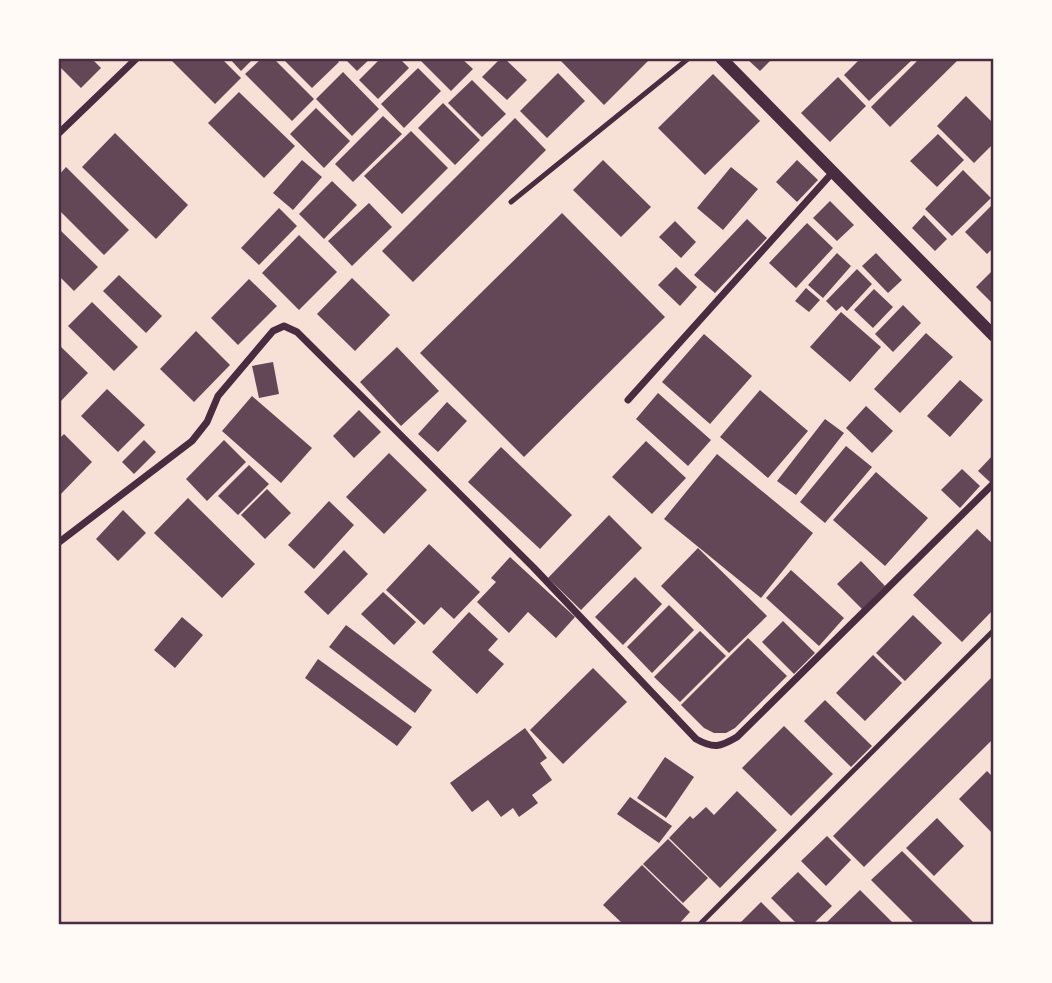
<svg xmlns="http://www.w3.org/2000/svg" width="1052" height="983" font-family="Mulish,sans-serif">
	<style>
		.building { fill: #644757 }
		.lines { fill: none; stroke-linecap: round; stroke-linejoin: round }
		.service { stroke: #4a2c40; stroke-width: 5 }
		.minor { stroke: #4a2c40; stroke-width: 7 }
		.tertiary { stroke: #4a2c40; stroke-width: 12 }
		.neatline { fill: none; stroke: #4a2c40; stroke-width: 2.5 }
	</style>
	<rect width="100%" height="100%" fill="#f7e1d7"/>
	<!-- building -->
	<g class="building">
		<polygon points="58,58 91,58 101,68 81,88 58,65"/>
		<polygon points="169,58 221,58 241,78 215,104"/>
		<polygon points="229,58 254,58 241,71"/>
		<polygon points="262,58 273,58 314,99 292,121 245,74"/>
		<polygon points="282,58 335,58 339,62 312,88"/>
		<polygon points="344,58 371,58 357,71"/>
		<polygon points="381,58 399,58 409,68 378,99 359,80"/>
		<polygon points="418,58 461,58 473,69 451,91"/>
		<polygon points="501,58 504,58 527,80 507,100 482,77"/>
		<polygon points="558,58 649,58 650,59 604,105"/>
		<polygon points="746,58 773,58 760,71"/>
		<polygon points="861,58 914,58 869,101 844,75"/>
		<polygon points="920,58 960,58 890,127 871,107"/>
		<polygon points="418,68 441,91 404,128 381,104"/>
		<polygon points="343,72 379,109 352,136 316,99"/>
		<polygon points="558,73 585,101 547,138 520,111"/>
		<polygon points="713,74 760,121 705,175 658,128"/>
		<polygon points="838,77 866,106 830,142 801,113"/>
		<polygon points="472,80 506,114 482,137 448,103"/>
		<polygon points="239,92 295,146 264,178 208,123"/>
		<polygon points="966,96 994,124 994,143 974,163 937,126"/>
		<polygon points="443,103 480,140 455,165 418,128"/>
		<polygon points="316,108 350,141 324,168 290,134"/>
		<polygon points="383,116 402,134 353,182 335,164"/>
		<polygon points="515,118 546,150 413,282 382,251"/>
		<polygon points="411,131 448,168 402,214 364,176"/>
		<polygon points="115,133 188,205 156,239 82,167"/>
		<polygon points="938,134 964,160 937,187 910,161"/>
		<polygon points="302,160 322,177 293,210 273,193"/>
		<polygon points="603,160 651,207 621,237 573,190"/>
		<polygon points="797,160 818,180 797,202 776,182"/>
		<polygon points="66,167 129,230 104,255 58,209 58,176"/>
		<polygon points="731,167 758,189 723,230 697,208"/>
		<polygon points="963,170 991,198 952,236 925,209"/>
		<polygon points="332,181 357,205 324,239 299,214"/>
		<polygon points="830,201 854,225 837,241 813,218"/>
		<polygon points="369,203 392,227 352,266 328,241"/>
		<polygon points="994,203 994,247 987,254 965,232"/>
		<polygon points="279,208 297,226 259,265 241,248"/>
		<polygon points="562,213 665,317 524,457 420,353"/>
		<polygon points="924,215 947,239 935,251 912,228"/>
		<polygon points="747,219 767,238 715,293 694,275"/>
		<polygon points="675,221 696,242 681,258 659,237"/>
		<polygon points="807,223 833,248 796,288 769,263"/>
		<polygon points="58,228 98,267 74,291 58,275"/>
		<polygon points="299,235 337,272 299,310 262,273"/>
		<polygon points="837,253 851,266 823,298 808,285"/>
		<polygon points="876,253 902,280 888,293 862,266"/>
		<polygon points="676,267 697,287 680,306 658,285"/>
		<polygon points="857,269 872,284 847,311 842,306 836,311 826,301"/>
		<polygon points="991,272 994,276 994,305 976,287"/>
		<polygon points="119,275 162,316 146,333 103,291"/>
		<polygon points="352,278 390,315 355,351 317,314"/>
		<polygon points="249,279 277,306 238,345 211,318"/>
		<polygon points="806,288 820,300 809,312 795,301"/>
		<polygon points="874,289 893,307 873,328 854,310"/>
		<polygon points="92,302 138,347 114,371 68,326"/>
		<polygon points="903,305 921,323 893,352 875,334"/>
		<polygon points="841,312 881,347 850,382 810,347"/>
		<polygon points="196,331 230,365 194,402 160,369"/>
		<polygon points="926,333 953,357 900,413 874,389"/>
		<polygon points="704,334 752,376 710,424 662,382"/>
		<polygon points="58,344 88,373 58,404"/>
		<polygon points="397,347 439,391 401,426 360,382"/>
		<polygon points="273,362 279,394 259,398 252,366"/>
		<polygon points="960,380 983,400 950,437 927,416"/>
		<polygon points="107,389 145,425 118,452 81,416"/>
		<polygon points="760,390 808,431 768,478 720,437"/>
		<polygon points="658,393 711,440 688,466 636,419"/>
		<polygon points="252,396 312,448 281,483 222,431"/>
		<polygon points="447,402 467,421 438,452 418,434"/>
		<polygon points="866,406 893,431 872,453 846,428"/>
		<polygon points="359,410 381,432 354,458 333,436"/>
		<polygon points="825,419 844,433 796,495 777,481"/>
		<polygon points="64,434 92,462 58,497 58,440"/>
		<polygon points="144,440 156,452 134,474 122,462"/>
		<polygon points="224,440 246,462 207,501 186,479"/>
		<polygon points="646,441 686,478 652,514 612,477"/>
		<polygon points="846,446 872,467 825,523 800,502"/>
		<polygon points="501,447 572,515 540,549 468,482"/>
		<polygon points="389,453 427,490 384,534 346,497"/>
		<polygon points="717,454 813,533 761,598 664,519"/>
		<polygon points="994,454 994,480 991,483 978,471"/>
		<polygon points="249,465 269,484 238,515 218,496"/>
		<polygon points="962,469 980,486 960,508 941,490"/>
		<polygon points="876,472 928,518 885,566 833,520"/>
		<polygon points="267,489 291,513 265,539 241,515"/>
		<polygon points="188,498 255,564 222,598 154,533"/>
		<polygon points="329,501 354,525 314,569 288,545"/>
		<polygon points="123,510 146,533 118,561 96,539"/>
		<polygon points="609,515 642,548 581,610 548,578"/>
		<polygon points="977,529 994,545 994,609 962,642 913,595"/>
		<polygon points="429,544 480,592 454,619 441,607 424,625 386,590"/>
		<polygon points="698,548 767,616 729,653 661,586"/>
		<polygon points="344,550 368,574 328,615 304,592"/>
		<polygon points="510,557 575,617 556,638 528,612 509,633 477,602 496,582 491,578"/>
		<polygon points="861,561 885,586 862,609 837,584"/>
		<polygon points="791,570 844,618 819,646 766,598"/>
		<polygon points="635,577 662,604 623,645 595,617"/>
		<polygon points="383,592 416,622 394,645 361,614"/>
		<polygon points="669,605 694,630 652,673 627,647"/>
		<polygon points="469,612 498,639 488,650 504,664 477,694 432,652"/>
		<polygon points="913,615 942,643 905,681 876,653"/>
		<polygon points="182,617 203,635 175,668 154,650"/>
		<polygon points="783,621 815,653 794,674 762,642"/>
		<polygon points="346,625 432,690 415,713 329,647"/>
		<polygon points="700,631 726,656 680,702 654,677"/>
		<polygon points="748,638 787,676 735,728 726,733 714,733 704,728 681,705"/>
		<polygon points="873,655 902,683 865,721 836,693"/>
		<polygon points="318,659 412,727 397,746 305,678"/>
		<polygon points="593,668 627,702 563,764 530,730"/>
		<polygon points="994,675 994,738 864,867 833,836"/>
		<polygon points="825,700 872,746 851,767 804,721"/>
		<polygon points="784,726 833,774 791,816 742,768"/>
		<polygon points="525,728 547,758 540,763 552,780 532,795 538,803 519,817 513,808 501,817 488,800 472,812 450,783"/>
		<polygon points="665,757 694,777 666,818 637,798"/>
		<polygon points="987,771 994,778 994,835 959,799"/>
		<polygon points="737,791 777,830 720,888 669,838 690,816 693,819 706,807 714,815"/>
		<polygon points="630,797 672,826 659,843 617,814"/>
		<polygon points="937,818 964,846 934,876 906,848"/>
		<polygon points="827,836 851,860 826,886 801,861"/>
		<polygon points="668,839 708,878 683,903 643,864"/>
		<polygon points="902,851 976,925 916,925 871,880"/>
		<polygon points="642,865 690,912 678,925 624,925 603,905"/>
		<polygon points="798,872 832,906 812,925 798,925 771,898"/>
		<polygon points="860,890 895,925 824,925"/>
		<polygon points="761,902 784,925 738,925"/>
	</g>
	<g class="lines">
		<!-- service -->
		<g class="service">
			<polyline points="511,202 689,58"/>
			<polyline points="699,925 994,630"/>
		</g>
		<!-- minor -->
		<g class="minor">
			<polyline points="58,134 137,58"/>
			<polyline points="628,400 833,172"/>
			<path d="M58,543L192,441L207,422L218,396L273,331L284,326L297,332L534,568L696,739C714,749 720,747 737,737L994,483"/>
		</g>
		<!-- tertiary -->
		<polyline class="tertiary" points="721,58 994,336"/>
	</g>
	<!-- border -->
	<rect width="1052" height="983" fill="none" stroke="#fffaf5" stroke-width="119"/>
	<rect x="60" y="60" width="932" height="863" class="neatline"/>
</svg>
